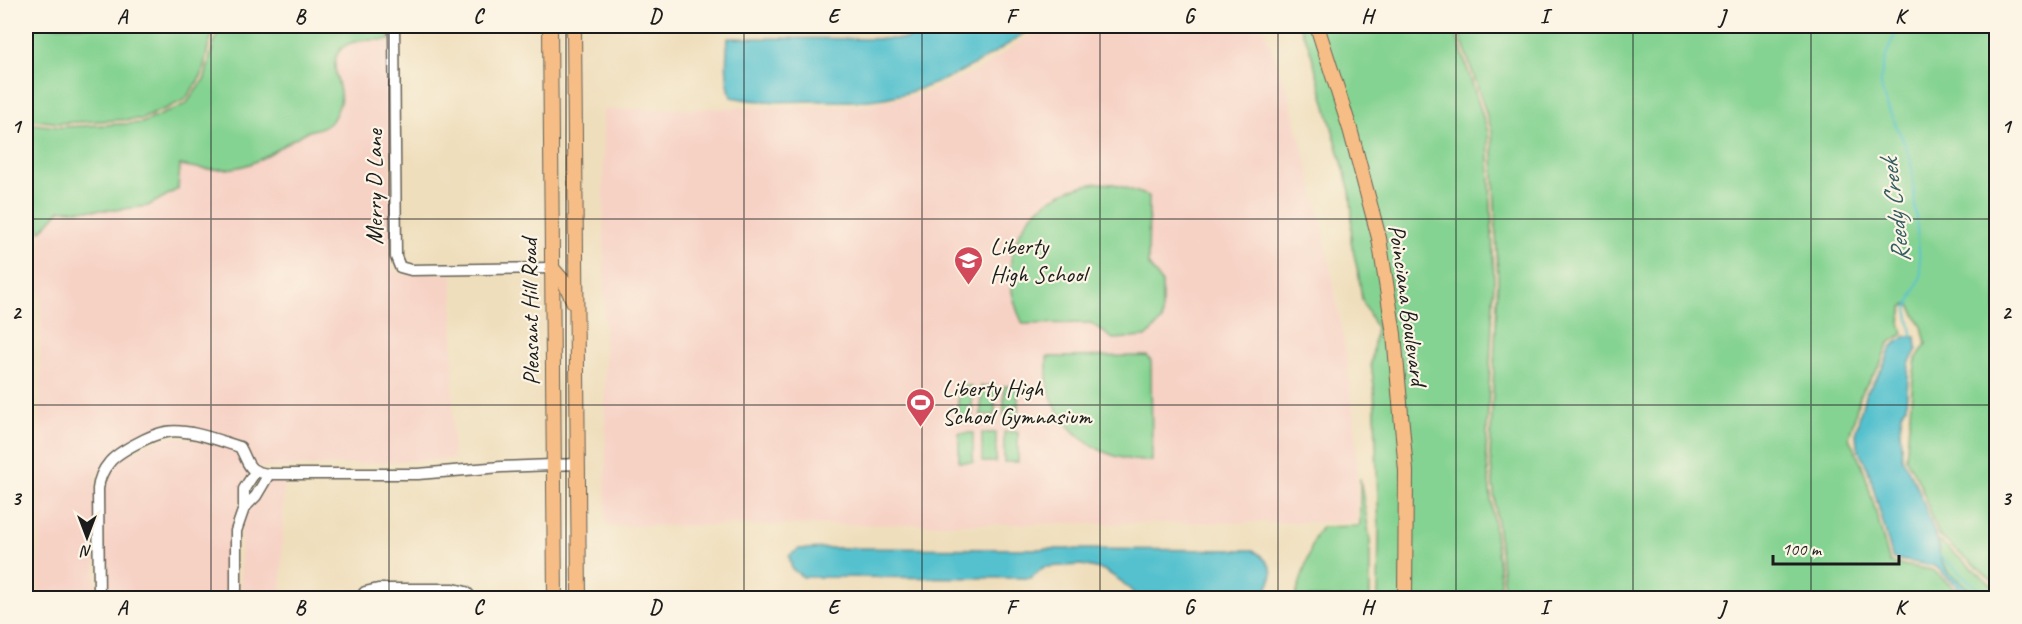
<svg xmlns="http://www.w3.org/2000/svg" width="2022" height="624" font-family="Caveat,sans-serif">
	<style>
		.built { fill: #f6d2c5 }
		.green { fill: #85d392; stroke: #507857; stroke-width: 1.5 }
		.water { fill: #55c1ce; stroke: #386e75; stroke-width: 1.5 }
		.lines { fill: none; stroke-linecap: round; stroke-linejoin: round }
		.stream { stroke: #55c1ce; stroke-width: 2 }
		.minor-casing { stroke: #666054; stroke-width: 13 }
		.major-casing { stroke: #666054; stroke-width: 16 }
		.minor { stroke: #fff; stroke-width: 10 }
		.major { stroke: #f6be86; stroke-width: 14 }
		.grid { fill: none; stroke: #1c1c1c; stroke-width: 1.5; stroke-opacity: 0.55 }
		.labels { text-anchor: middle; dominant-baseline: central; stroke-width: 4.5; stroke-linejoin: round; paint-order: stroke }
		.street-label { font-size: 24px; fill: #1c1c1c; stroke: #fcf5e5 }
		.poi-label { font-size: 24px; fill: #1c1c1c; stroke: #fcf5e5; text-anchor: start }
		.water-label { font-size: 26px; font-style: italic; fill: #335e63; stroke: #fcf5e5 }
		.neatline { fill: none; stroke: #1c1c1c; stroke-width: 2 }
		.grid-label { font-size: 20px; text-anchor: middle; font-weight: bold; fill: #1c1c1c }
	</style>
	<rect width="100%" height="100%" fill="#fcf5e5"/>
	<filter id="ink" filterUnits="userSpaceOnUse"><feTurbulence type="fractalNoise" baseFrequency=".0167" numOctaves="2"/><feDisplacementMap in="SourceGraphic" scale="12" xChannelSelector="R" yChannelSelector="G"/><feConvolveMatrix kernelMatrix="1 2 1 2 8 2 1 2 1" color-interpolation-filters="sRGB"/></filter>
	<filter id="wash" filterUnits="userSpaceOnUse"><feTurbulence type="fractalNoise" baseFrequency=".008" numOctaves="4" result="noise"/><feDisplacementMap in="SourceGraphic" scale="24" xChannelSelector="R" yChannelSelector="G"/><feGaussianBlur stdDeviation="1.35" result="paint"/><feColorMatrix in="noise" values="0 0 0 0 0 0 0 0 0 0 0 0 0 0 0 0 0 1.4 0 .05"/><feComposite in="paint" operator="in"/></filter>
	<g filter="url(#wash)">
		<rect width="100%" height="100%" fill="#efdebc"/>
		<!-- built -->
		<g class="built">
			<polygon points="1043,26 1262,26 1288,92 1322,223 1345,347 1356,436 1357,522 606,526 603,110 863,106 927,92 982,68"/>
			<polygon points="390,40 391,257 394,271 404,274 453,274 453,459 266,468 257,467 251,463 249,453 192,429 165,427 96,475 95,598 39,598 41,231 60,210 115,210 148,206 180,165 196,168 240,167 251,163 308,132 328,125 340,86 335,74 337,57 340,50 360,41"/>
			<polygon points="167,436 191,438 238,451 243,467 249,473 231,531 232,598 104,598 102,490 104,479 113,465 126,456 146,445"/>
			<polygon points="284,478 281,598 241,598 240,531 246,513 271,479"/>
		</g>
		<!-- green -->
		<g class="green">
			<polygon points="26,26 217,26 209,43 202,75 185,100 142,119 59,123 26,119"/>
			<path d="M221,26H389L390,40C375,40 352,38 341,49C326,65 344,86 340,103C338,109 335,118 330,123C324,128 315,129 309,131C285,141 264,162 239,167C220,171 199,169 180,165L178,189L148,206L115,210H60L41,231C20,194 26,164 26,123L59,127L142,123L186,104L205,78L213,45Z"/>
			<polygon points="1299,26 1451,26 1457,37 1488,132 1494,280 1486,454 1500,578 1499,598 1378,598 1379,530 1374,385 1371,364 1376,328 1362,300 1359,277 1351,241 1352,212 1350,191 1309,46"/>
			<polygon points="1456,26 1996,26 1996,583 1939,536 1920,484 1906,458 1913,379 1916,359 1926,344 1922,326 1909,304 1903,307 1900,322 1903,334 1889,343 1880,365 1861,393 1849,438 1864,470 1890,563 1933,570 1965,598 1505,598 1490,455 1498,280 1492,131 1460,35"/>
			<path d="M1097,183L1114,184L1149,196L1148,264L1162,283V321L1146,337L1113,339L1091,323L1023,324C990,258 1023,193 1097,183Z"/>
			<path d="M1147,356L1151,361L1152,461C1106,462 1062,436 1049,390C1046,380 1047,367 1047,357Z"/>
			<rect x="958" y="386" width="14" height="30"/>
			<rect x="981" y="386" width="14" height="29"/>
			<rect x="1004" y="386" width="14" height="29"/>
			<rect x="1004" y="432" width="14" height="30"/>
			<rect x="959" y="433" width="14" height="29"/>
			<rect x="982" y="433" width="14" height="29"/>
			<polygon points="1360,478 1370,540 1370,598 1295,598 1315,536 1322,527 1357,526 1360,525"/>
			<polygon points="1937,539 1996,588 1996,598 1980,598 1948,572 1940,558"/>
		</g>
		<!-- water -->
		<g class="water">
			<path d="M936,26H1035C986,60 931,94 869,100C851,102 832,101 814,101C785,102 760,103 731,97C725,76 726,59 728,38L905,39Z"/>
			<polygon points="1906,336 1916,337 1917,349 1909,364 1906,407 1902,413 1900,430 1902,458 1917,486 1937,539 1940,558 1948,572 1980,598 1970,598 1935,566 1893,559 1868,469 1857,447 1856,430 1865,395 1883,367 1892,346"/>
			<path d="M832,548L1253,550C1276,565 1277,577 1261,598H1139L1121,581L1104,570L1082,565L1044,567L1031,578L803,577L792,569L789,556L799,549Z"/>
		</g>
		<g class="lines">
			<!-- stream -->
			<g class="stream">
				<path d="M1899,26C1891,42 1883,60 1881,78C1879,105 1909,139 1912,169L1921,276L1907,309L1913,338"/>
				<polyline points="1939,555 1989,598"/>
			</g>
		</g>
	</g>
	<g filter="url(#ink)">
		<g class="lines">
			<defs>
				<g id="minor">
					<polyline points="394,26 396,257 400,267 411,270 552,268"/>
					<polyline points="244,508 244,489 255,472"/>
					<path d="M99,598L98,489C99,479 102,471 109,463C117,452 152,434 166,432C188,428 220,441 240,447C250,465 246,471 269,474H418L501,467L578,464"/>
					<polyline points="236,598 236,531 244,508 256,496 269,474"/>
					<polyline points="360,598 365,592 378,589 454,589 466,592 472,598"/>
				</g>
				<g id="major">
					<polyline points="550,26 555,598"/>
					<polyline points="574,26 579,598"/>
					<polyline points="1317,26 1350,129 1379,238 1394,334 1406,471 1405,598"/>
					<polyline points="552,268 565,283 574,303"/>
				</g>
			</defs>
			<!-- minor casing -->
			<use href="#minor" class="minor-casing"/>
			<!-- major casing -->
			<use href="#major" class="major-casing"/>
			<!-- minor -->
			<use href="#minor" class="minor"/>
			<!-- major -->
			<use href="#major" class="major"/>
		</g>
	</g>
	<!-- grid -->
	<path class="grid" d="M211,26V598M389,26V598M566,26V598M744,26V598M922,26V598M1100,26V598M1278,26V598M1456,26V598M1633,26V598M1811,26V598M26,219H1996M26,405H1996"/>
	<!-- icons -->
	<defs>
		<symbol id="school-pin" viewBox="-11 -11 22 30"><path d="M0 17L-7.5 6A9.5 9.5 0 1 1 7.5 6Z" fill="#d1495b" stroke="#fcf5e5"/><path d="M0-5L7-2L0 1L-7-2ZM-4 1L0 2.5L4 1V4Q0 6-4 4Z" fill="#fff"/></symbol>
		<symbol id="stadium-pin" viewBox="-11 -11 22 30"><path d="M0 17L-7.5 6A9.5 9.5 0 1 1 7.5 6Z" fill="#d1495b" stroke="#fcf5e5"/><path d="M0-5a6.5 5 0 1 0 0 10a6.5 5 0 1 0 0-10ZM-3.5-1.8h7v3.6h-7Z" fill="#fff"/></symbol>
	</defs>
	<g fill-rule="evenodd">
		<use href="#school-pin" x="952" y="244" width="33" height="45"/>
		<use href="#stadium-pin" x="904" y="386" width="33" height="45"/>
	</g>
	<g class="labels">
		<!-- street labels -->
		<g class="street-label">
			<text transform="translate(374 187) rotate(-90)">Merry D Lane</text>
			<text transform="translate(1408 305) rotate(82)">Poinciana Boulevard</text>
			<text transform="translate(530 312) rotate(-91)">Pleasant Hill Road</text>
		</g>
		<!-- poi labels -->
		<g class="poi-label">
			<text x="990" y="246">Liberty<tspan x="990" dy="28">High School</tspan></text>
			<text x="942" y="388">Liberty High<tspan x="942" dy="28">School Gymnasium</tspan></text>
		</g>
		<!-- water labels -->
		<g class="water-label">
			<text transform="translate(1895 211) rotate(-97)">Reedy Creek</text>
		</g>
	</g>
	<!-- margin -->
	<rect width="2022" height="624" fill="none" stroke="#fcf5e5" stroke-width="66"/>
	<!-- north arrow -->
	<g transform="translate(87 537) rotate(180)" stroke="#fcf5e5" stroke-width="4.5" paint-order="stroke">
	<path d="M0-4.5L10 22L0 15L-10 22Z" fill="#1c1c1c"/>
	<text y="-9" font-size="16" font-weight="bold" text-anchor="middle" fill="#1c1c1c">N</text>
	</g>
	<!-- scale -->
	<path d="M1773 555v9h126v-9" fill="none" stroke="#1c1c1c" stroke-width="3"/>
	<text x="1782" y="555" font-size="18" fill="#1c1c1c" stroke="#fcf5e5" stroke-width="4.5" paint-order="stroke">100 m</text>
	<rect x="33" y="33" width="1956" height="558" class="neatline"/>
	<g class="grid-label">
		<text x="122" y="23">A</text>
		<text x="300" y="23">B</text>
		<text x="478" y="23">C</text>
		<text x="655" y="23">D</text>
		<text x="833" y="23">E</text>
		<text x="1011" y="23">F</text>
		<text x="1189" y="23">G</text>
		<text x="1367" y="23">H</text>
		<text x="1544" y="23">I</text>
		<text x="1722" y="23">J</text>
		<text x="1900" y="23">K</text>
		<text x="16" y="133">1</text>
		<text x="2006" y="133">1</text>
		<text x="16" y="319">2</text>
		<text x="2006" y="319">2</text>
		<text x="16" y="505">3</text>
		<text x="2006" y="505">3</text>
		<text x="122" y="614">A</text>
		<text x="300" y="614">B</text>
		<text x="478" y="614">C</text>
		<text x="655" y="614">D</text>
		<text x="833" y="614">E</text>
		<text x="1011" y="614">F</text>
		<text x="1189" y="614">G</text>
		<text x="1367" y="614">H</text>
		<text x="1544" y="614">I</text>
		<text x="1722" y="614">J</text>
		<text x="1900" y="614">K</text>
	</g>
</svg>
